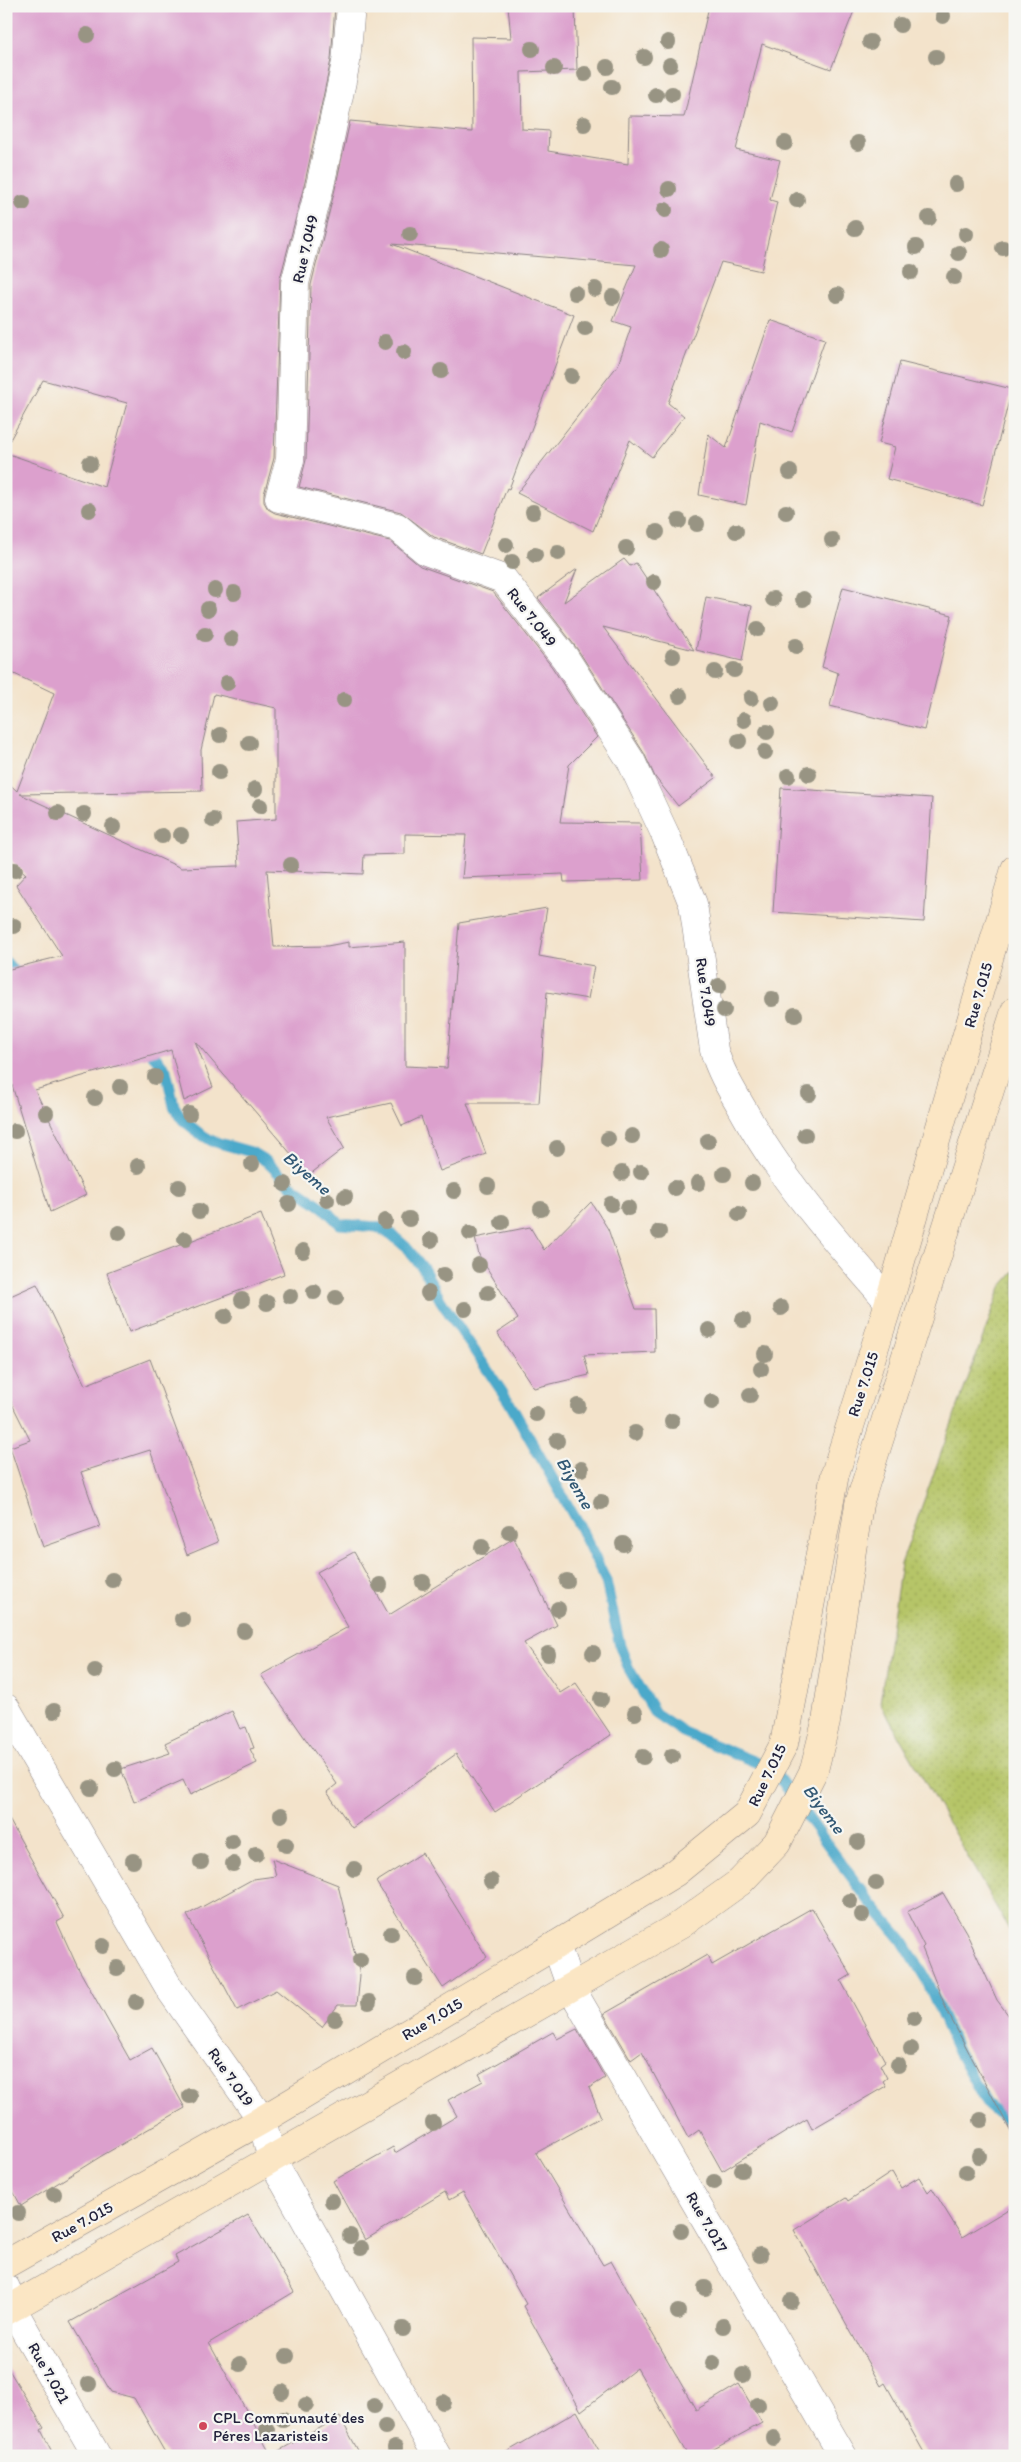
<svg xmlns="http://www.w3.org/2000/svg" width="1021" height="2462" font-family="Itim,sans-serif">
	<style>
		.grass { fill: url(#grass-dots); stroke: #6c7451 }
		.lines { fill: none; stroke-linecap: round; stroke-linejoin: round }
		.stream { stroke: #4ba9ca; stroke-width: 11 }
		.building { fill: #dca0cd; fill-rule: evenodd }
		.minor-casing { stroke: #8a8283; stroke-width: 29 }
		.secondary-casing { stroke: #8a8283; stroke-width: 29 }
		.minor { stroke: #fff; stroke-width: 28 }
		.secondary { stroke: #fbe6c4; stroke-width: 28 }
		.tree { fill: #989483 }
		.poi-dot { fill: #d1495b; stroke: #f6f6f2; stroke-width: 2 }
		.labels { text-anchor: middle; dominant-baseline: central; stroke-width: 4.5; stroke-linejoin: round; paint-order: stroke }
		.street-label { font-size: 16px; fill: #22223b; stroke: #f6f6f2 }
		.poi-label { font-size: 16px; fill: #22223b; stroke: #f6f6f2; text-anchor: start }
		.water-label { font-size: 18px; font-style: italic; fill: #325874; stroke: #f6f6f2 }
	</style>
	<defs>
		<pattern id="grass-dots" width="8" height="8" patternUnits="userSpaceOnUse" patternTransform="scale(1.25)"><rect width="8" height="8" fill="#b6c567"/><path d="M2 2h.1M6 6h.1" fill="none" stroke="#9ca95a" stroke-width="1.8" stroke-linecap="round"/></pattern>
	</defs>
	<rect width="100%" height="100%" fill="#f6f6f2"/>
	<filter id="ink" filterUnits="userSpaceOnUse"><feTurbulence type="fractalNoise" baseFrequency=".02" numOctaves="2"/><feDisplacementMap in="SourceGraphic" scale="10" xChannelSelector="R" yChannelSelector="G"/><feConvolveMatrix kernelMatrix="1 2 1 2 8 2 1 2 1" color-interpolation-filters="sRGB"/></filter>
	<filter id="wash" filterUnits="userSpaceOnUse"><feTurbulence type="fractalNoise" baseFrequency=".0096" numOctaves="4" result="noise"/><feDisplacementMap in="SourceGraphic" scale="20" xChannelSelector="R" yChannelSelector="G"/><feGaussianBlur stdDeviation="1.12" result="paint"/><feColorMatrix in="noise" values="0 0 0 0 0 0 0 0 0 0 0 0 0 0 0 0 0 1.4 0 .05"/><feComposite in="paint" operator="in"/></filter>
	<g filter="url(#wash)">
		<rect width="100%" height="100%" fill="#f3e3cb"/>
		<!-- grass -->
		<polygon class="grass" points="1015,1271 1015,1940 880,1703 901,1564 1001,1287"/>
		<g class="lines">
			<!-- stream -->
			<g class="stream">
				<polyline points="6,962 18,977 22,979"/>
				<polyline points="144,1046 159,1061 166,1070 174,1106 183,1120 199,1133 212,1141 251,1152 266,1161 292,1186 324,1208 340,1224 377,1227 391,1234 406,1247 423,1268 441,1301 509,1402 579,1525 606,1581 620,1646 629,1669 655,1713 683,1732 772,1769 872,1905 902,1940 926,1979 958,2052 986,2103 1015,2127"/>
			</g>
		</g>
		<g id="blocks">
			<!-- building -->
			<g class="building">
				<path d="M6,6H335L331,60L305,182L280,279L274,458L264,494V502L268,509L275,513L390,541L420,566L493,592L552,667L597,737L569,765L560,822L640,823L643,880L564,882L563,874L462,878L466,835L405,834V854L364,855L363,874L267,870L274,947L327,946L349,942V947L405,942V1066L447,1068L459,923L547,908L539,956L594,966L588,999L547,992L539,1103H467L486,1154L440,1171L421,1117L402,1126L391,1103L326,1117L344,1148L309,1175L195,1041L213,1087L184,1101L171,1050L35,1090L86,1195L50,1212L6,1065V970L62,956L16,885L26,874L6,856V781L17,791L54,693L6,670V453L104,487L127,403L43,380L6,447ZM214,694L276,708V819L236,822L239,866L181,868L20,794L202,791L201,750Z"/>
				<polygon points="508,6 575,6 577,70 521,72 522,129 549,131 548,151 628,164 629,116 684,117 709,6 856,6 831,69 762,44 736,150 780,160 770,200 777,202 761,271 721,262 668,403 684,416 652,457 630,440 593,531 517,493 618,365 631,327 613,321 636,265 392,244 574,315 509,489 507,488 481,554 434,537 401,512 299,487 306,460 311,285 335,189 350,121 472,132 471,37 511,38"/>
				<polygon points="770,320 825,339 792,432 760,421 746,505 699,495 708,434 726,448"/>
				<polygon points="900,362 1012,389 982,505 887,479 895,447 879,443"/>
				<polygon points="624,559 630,566 636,563 694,650 603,627 716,778 678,806 655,777 644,753 578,650 538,598 577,569 564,602"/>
				<polygon points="843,587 952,615 924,730 830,706 838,673 822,667"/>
				<polygon points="706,597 752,606 742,661 696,650"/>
				<polygon points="781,788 932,798 924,922 773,912"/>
				<polygon points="591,1202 608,1229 636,1309 654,1309 655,1352 584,1355 589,1375 534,1388 497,1333 518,1319 479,1255 475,1238 530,1227 544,1250"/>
				<polygon points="261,1214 284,1274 129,1332 107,1273"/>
				<polygon points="37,1284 85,1385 150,1359 218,1542 187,1555 150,1450 81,1472 100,1527 43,1547 10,1447 30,1440 6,1392 6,1298"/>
				<polygon points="514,1538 557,1625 524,1643 560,1693 576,1683 611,1735 495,1812 456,1754 352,1828 327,1792 337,1784 261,1675 348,1627 317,1572 354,1552 389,1615"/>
				<polygon points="232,1711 240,1729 246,1727 254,1748 250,1749 257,1763 190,1795 183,1780 134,1802 121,1769 170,1753 165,1743"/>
				<polygon points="6,1814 64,1918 57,1922 77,1966 130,2060 152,2048 185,2108 103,2155 21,2206 6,2178"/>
				<polygon points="422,1853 487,1957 443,1988 376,1882"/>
				<polygon points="272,1859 338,1885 360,1975 357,2005 338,2005 322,2027 276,1990 237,2010 187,1915 253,1879 276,1876"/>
				<polygon points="943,1893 966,1932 997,2000 1015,2024 1015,2139 947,2011 922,1948 924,1946 907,1912"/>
				<polygon points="812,1908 851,1975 841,1981 885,2061 880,2065 887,2078 883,2081 886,2086 812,2129 807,2119 722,2171 699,2130 688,2138 642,2052 631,2060 604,2014 707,1955 712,1965"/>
				<polygon points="577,2029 605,2078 589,2088 601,2117 536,2153 603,2265 611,2261 696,2410 739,2384 762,2423 701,2456 688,2456 637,2368 581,2411 523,2306 526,2304 463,2192 449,2200 445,2192 365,2240 333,2181 393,2147 395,2153 457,2116 448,2100 483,2081 479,2074 553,2032 557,2039"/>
				<polygon points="892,2172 901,2188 919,2177 928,2192 932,2188 962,2237 1015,2205 1015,2456 926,2456 885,2383 881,2386 794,2230 846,2198 848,2201"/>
				<polygon points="248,2215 294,2292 209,2343 271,2455 340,2417 361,2456 167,2456 134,2398 111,2392 70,2322 178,2262 175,2256"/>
				<polygon points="6,2365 44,2428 41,2430 54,2456 6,2456"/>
				<polygon points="577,2411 602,2456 500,2456"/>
			</g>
		</g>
	</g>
	<g filter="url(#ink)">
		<use href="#blocks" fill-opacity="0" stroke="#8a8283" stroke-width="1"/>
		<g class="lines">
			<defs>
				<g id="minor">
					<path d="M351,6L346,62L320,186L295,283L290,460L279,498L397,527L426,551L503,579L565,658L631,761L665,834L693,904L714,1050C720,1071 731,1089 742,1108C781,1180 836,1241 889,1302"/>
					<polyline points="6,1708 171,1991 262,2120 272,2160 437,2456"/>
					<polyline points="556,1945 571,1988 843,2456"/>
					<polyline points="6,2288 12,2308 97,2456"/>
				</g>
				<g id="secondary">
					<polyline points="6,2264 262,2120 556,1945 676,1872 747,1814 784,1744 835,1474 889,1302 1015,869"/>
					<polyline points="6,2311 680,1925 740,1882 777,1843 814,1770 826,1722 859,1504 1015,1011"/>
				</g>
			</defs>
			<!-- minor casing -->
			<use href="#minor" class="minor-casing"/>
			<!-- secondary casing -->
			<use href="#secondary" class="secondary-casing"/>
			<!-- minor -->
			<use href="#minor" class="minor"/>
			<!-- secondary -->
			<use href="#secondary" class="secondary"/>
		</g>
		<!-- trees -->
		<g class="tree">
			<circle cx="943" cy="16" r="8"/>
			<circle cx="900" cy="25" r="8"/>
			<circle cx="87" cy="35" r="8"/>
			<circle cx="668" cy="42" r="8"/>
			<circle cx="870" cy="42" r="8"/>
			<circle cx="532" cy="49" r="8"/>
			<circle cx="644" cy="57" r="8"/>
			<circle cx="936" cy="57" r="8"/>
			<circle cx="670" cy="65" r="8"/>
			<circle cx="607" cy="67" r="8"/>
			<circle cx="554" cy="68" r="8"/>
			<circle cx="585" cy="74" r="8"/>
			<circle cx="612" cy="87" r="8"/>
			<circle cx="672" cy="94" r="8"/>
			<circle cx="656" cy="95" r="8"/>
			<circle cx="584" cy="124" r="8"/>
			<circle cx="785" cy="143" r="8"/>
			<circle cx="858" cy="143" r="8"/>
			<circle cx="956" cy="184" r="8"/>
			<circle cx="669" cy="189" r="8"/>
			<circle cx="797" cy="200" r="8"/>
			<circle cx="23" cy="203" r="8"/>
			<circle cx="665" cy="210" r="8"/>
			<circle cx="929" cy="218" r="8"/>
			<circle cx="855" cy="228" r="8"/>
			<circle cx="410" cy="234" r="8"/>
			<circle cx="966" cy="234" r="8"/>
			<circle cx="916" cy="247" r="8"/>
			<circle cx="1003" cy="248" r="8"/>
			<circle cx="661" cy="250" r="8"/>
			<circle cx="959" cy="253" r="8"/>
			<circle cx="911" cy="272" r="8"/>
			<circle cx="954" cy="277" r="8"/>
			<circle cx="595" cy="289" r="8"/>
			<circle cx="575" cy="293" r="8"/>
			<circle cx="837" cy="295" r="8"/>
			<circle cx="613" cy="297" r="8"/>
			<circle cx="585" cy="328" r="8"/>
			<circle cx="385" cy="342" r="8"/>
			<circle cx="404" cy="352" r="8"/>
			<circle cx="441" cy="371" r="8"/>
			<circle cx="571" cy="376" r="8"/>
			<circle cx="90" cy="463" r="8"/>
			<circle cx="790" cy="472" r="8"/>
			<circle cx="89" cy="510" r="8"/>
			<circle cx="533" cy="512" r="8"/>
			<circle cx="786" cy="512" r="8"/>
			<circle cx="679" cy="521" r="8"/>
			<circle cx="697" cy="524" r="8"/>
			<circle cx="736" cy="531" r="8"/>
			<circle cx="657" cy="532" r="8"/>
			<circle cx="832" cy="540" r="8"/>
			<circle cx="506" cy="545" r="8"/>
			<circle cx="626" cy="548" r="8"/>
			<circle cx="558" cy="553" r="8"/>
			<circle cx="535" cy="555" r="8"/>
			<circle cx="512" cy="562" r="8"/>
			<circle cx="654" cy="582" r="8"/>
			<circle cx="215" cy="590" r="8"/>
			<circle cx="234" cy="593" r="8"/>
			<circle cx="773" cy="599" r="8"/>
			<circle cx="803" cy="599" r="8"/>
			<circle cx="208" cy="609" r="8"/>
			<circle cx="758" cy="629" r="8"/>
			<circle cx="205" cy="634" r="8"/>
			<circle cx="231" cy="639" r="8"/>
			<circle cx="796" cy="646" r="8"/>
			<circle cx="673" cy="656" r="8"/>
			<circle cx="734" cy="670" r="8"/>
			<circle cx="715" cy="672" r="8"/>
			<circle cx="227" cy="683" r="8"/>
			<circle cx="680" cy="696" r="8"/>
			<circle cx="751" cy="698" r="8"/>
			<circle cx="344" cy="700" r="8"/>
			<circle cx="772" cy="703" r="8"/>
			<circle cx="744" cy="720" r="8"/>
			<circle cx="767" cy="732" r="8"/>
			<circle cx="220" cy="735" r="8"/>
			<circle cx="739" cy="741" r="8"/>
			<circle cx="249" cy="743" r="8"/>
			<circle cx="765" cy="752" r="8"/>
			<circle cx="219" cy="772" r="8"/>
			<circle cx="809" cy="774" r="8"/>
			<circle cx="788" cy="776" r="8"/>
			<circle cx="255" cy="789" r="8"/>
			<circle cx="260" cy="806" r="8"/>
			<circle cx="58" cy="813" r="8"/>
			<circle cx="84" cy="814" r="8"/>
			<circle cx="213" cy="820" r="8"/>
			<circle cx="113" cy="827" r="8"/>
			<circle cx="181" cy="835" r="8"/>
			<circle cx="162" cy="836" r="8"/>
			<circle cx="291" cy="865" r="8"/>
			<circle cx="15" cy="870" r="8"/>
			<circle cx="14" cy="926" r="8"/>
			<circle cx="719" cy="986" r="8"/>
			<circle cx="772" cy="999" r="8"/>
			<circle cx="724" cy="1010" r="8"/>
			<circle cx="795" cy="1015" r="8"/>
			<circle cx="155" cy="1077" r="8"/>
			<circle cx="120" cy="1087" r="8"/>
			<circle cx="809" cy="1094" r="8"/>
			<circle cx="95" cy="1098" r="8"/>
			<circle cx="46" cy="1113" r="8"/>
			<circle cx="189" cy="1114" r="8"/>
			<circle cx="15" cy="1131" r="8"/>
			<circle cx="805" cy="1135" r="8"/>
			<circle cx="632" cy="1136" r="8"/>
			<circle cx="608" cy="1139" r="8"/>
			<circle cx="708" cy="1141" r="8"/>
			<circle cx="557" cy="1148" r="8"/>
			<circle cx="252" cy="1164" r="8"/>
			<circle cx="138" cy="1166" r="8"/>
			<circle cx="641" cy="1172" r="8"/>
			<circle cx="622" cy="1173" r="8"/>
			<circle cx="724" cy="1174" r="8"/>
			<circle cx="698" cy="1183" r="8"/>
			<circle cx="752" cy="1183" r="8"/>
			<circle cx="285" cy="1184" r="8"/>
			<circle cx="488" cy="1186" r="8"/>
			<circle cx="179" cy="1187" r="8"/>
			<circle cx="675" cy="1188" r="8"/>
			<circle cx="454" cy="1191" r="8"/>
			<circle cx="345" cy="1197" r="8"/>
			<circle cx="327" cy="1200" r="8"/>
			<circle cx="289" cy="1204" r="8"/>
			<circle cx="611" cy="1204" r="8"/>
			<circle cx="628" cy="1208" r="8"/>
			<circle cx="541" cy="1209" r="8"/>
			<circle cx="199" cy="1211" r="8"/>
			<circle cx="739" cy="1214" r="8"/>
			<circle cx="409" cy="1219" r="8"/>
			<circle cx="385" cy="1221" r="8"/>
			<circle cx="502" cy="1222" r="8"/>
			<circle cx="659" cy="1232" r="8"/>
			<circle cx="119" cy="1233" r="8"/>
			<circle cx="470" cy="1233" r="8"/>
			<circle cx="185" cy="1239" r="8"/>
			<circle cx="431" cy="1240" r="8"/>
			<circle cx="303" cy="1251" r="8"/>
			<circle cx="479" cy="1265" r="8"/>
			<circle cx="444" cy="1275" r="8"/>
			<circle cx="314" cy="1292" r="8"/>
			<circle cx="428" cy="1293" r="8"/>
			<circle cx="488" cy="1293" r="8"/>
			<circle cx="290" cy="1296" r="8"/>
			<circle cx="336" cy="1298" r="8"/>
			<circle cx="242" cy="1300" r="8"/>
			<circle cx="267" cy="1303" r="8"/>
			<circle cx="781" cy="1308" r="8"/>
			<circle cx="465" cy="1309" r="8"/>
			<circle cx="225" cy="1316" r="8"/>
			<circle cx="743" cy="1320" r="8"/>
			<circle cx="709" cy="1330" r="8"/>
			<circle cx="765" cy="1354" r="8"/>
			<circle cx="761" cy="1369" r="8"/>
			<circle cx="750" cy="1395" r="8"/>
			<circle cx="712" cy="1402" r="8"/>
			<circle cx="578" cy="1406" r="8"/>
			<circle cx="536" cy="1414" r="8"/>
			<circle cx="672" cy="1421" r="8"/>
			<circle cx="635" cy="1433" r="8"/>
			<circle cx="557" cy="1441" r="8"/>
			<circle cx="581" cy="1469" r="8"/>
			<circle cx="601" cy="1502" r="8"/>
			<circle cx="509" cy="1532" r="8"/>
			<circle cx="623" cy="1544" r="8"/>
			<circle cx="482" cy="1547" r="8"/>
			<circle cx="112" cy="1580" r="8"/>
			<circle cx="567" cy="1581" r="8"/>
			<circle cx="423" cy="1582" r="8"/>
			<circle cx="380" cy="1585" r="8"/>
			<circle cx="558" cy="1609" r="8"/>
			<circle cx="182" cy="1619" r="8"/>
			<circle cx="244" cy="1631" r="8"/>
			<circle cx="593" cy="1653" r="8"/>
			<circle cx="548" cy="1654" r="8"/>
			<circle cx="95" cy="1671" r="8"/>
			<circle cx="601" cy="1699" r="8"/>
			<circle cx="54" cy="1711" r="8"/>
			<circle cx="635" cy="1713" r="8"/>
			<circle cx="672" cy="1756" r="8"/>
			<circle cx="643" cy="1757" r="8"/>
			<circle cx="115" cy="1769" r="8"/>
			<circle cx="91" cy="1788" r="8"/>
			<circle cx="281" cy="1815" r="8"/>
			<circle cx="232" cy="1842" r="8"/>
			<circle cx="858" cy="1842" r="8"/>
			<circle cx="286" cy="1845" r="8"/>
			<circle cx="256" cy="1854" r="8"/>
			<circle cx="133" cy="1861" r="8"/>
			<circle cx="201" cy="1862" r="8"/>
			<circle cx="233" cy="1864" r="8"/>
			<circle cx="354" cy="1869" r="8"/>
			<circle cx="491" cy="1881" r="8"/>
			<circle cx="876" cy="1883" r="8"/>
			<circle cx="850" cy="1901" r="8"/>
			<circle cx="862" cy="1915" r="8"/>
			<circle cx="391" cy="1934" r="8"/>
			<circle cx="103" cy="1946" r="8"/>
			<circle cx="360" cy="1960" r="8"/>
			<circle cx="117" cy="1968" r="8"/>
			<circle cx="415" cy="1978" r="8"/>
			<circle cx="136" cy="2002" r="8"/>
			<circle cx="369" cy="2002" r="8"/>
			<circle cx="914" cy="2018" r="8"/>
			<circle cx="335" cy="2019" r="8"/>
			<circle cx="911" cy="2049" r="8"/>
			<circle cx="898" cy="2065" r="8"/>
			<circle cx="190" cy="2096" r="8"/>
			<circle cx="981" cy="2120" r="8"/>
			<circle cx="433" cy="2123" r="8"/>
			<circle cx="979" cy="2156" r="8"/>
			<circle cx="742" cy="2170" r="8"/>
			<circle cx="966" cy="2172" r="8"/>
			<circle cx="714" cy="2182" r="8"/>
			<circle cx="54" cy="2194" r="8"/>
			<circle cx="332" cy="2201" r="8"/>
			<circle cx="18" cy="2213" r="8"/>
			<circle cx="681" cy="2231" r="8"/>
			<circle cx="350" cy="2236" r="8"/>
			<circle cx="361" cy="2248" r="8"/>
			<circle cx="760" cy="2255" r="8"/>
			<circle cx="705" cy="2288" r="8"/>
			<circle cx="791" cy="2301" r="8"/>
			<circle cx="678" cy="2312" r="8"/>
			<circle cx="723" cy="2326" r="8"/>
			<circle cx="403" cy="2329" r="8"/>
			<circle cx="287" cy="2356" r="8"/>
			<circle cx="713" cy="2363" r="8"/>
			<circle cx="240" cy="2364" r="8"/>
			<circle cx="743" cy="2375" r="8"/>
			<circle cx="89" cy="2384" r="8"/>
			<circle cx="282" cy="2392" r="8"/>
			<circle cx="443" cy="2402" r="8"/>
			<circle cx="306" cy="2405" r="8"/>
			<circle cx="758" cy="2405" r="8"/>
			<circle cx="374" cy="2406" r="8"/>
			<circle cx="283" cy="2419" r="8"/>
			<circle cx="385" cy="2427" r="8"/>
			<circle cx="267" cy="2430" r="8"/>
			<circle cx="774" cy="2438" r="8"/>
			<circle cx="395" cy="2448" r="8"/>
		</g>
	</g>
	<!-- markers -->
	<circle class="poi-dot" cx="203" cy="2426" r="5"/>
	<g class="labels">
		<!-- street labels -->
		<g class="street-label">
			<text transform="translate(305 249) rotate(-77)">Rue 7.049</text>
			<text transform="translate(532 617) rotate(52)">Rue 7.049</text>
			<text transform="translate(706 992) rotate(82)">Rue 7.049</text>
			<text transform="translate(978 995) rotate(-74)">Rue 7.015</text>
			<text transform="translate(863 1384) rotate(-72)">Rue 7.015</text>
			<text transform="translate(767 1775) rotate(-64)">Rue 7.015</text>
			<text transform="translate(432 2019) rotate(-31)">Rue 7.015</text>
			<text transform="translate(231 2077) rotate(55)">Rue 7.019</text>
			<text transform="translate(82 2222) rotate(-29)">Rue 7.015</text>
			<text transform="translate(707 2222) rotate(60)">Rue 7.017</text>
			<text transform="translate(49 2373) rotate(60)">Rue 7.021</text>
		</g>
		<!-- poi labels -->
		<g class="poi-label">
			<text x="213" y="2417">CPL Communauté des<tspan x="213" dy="18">Péres Lazaristeis</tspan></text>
		</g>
		<!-- water labels -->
		<g class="water-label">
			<text transform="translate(307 1173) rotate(41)">Biyeme</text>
			<text transform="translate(575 1483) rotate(60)">Biyeme</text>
			<text transform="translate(824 1809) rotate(53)">Biyeme</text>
		</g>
	</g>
	<!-- margin -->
	<rect width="1021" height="2462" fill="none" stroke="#f6f6f2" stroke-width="25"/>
</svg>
